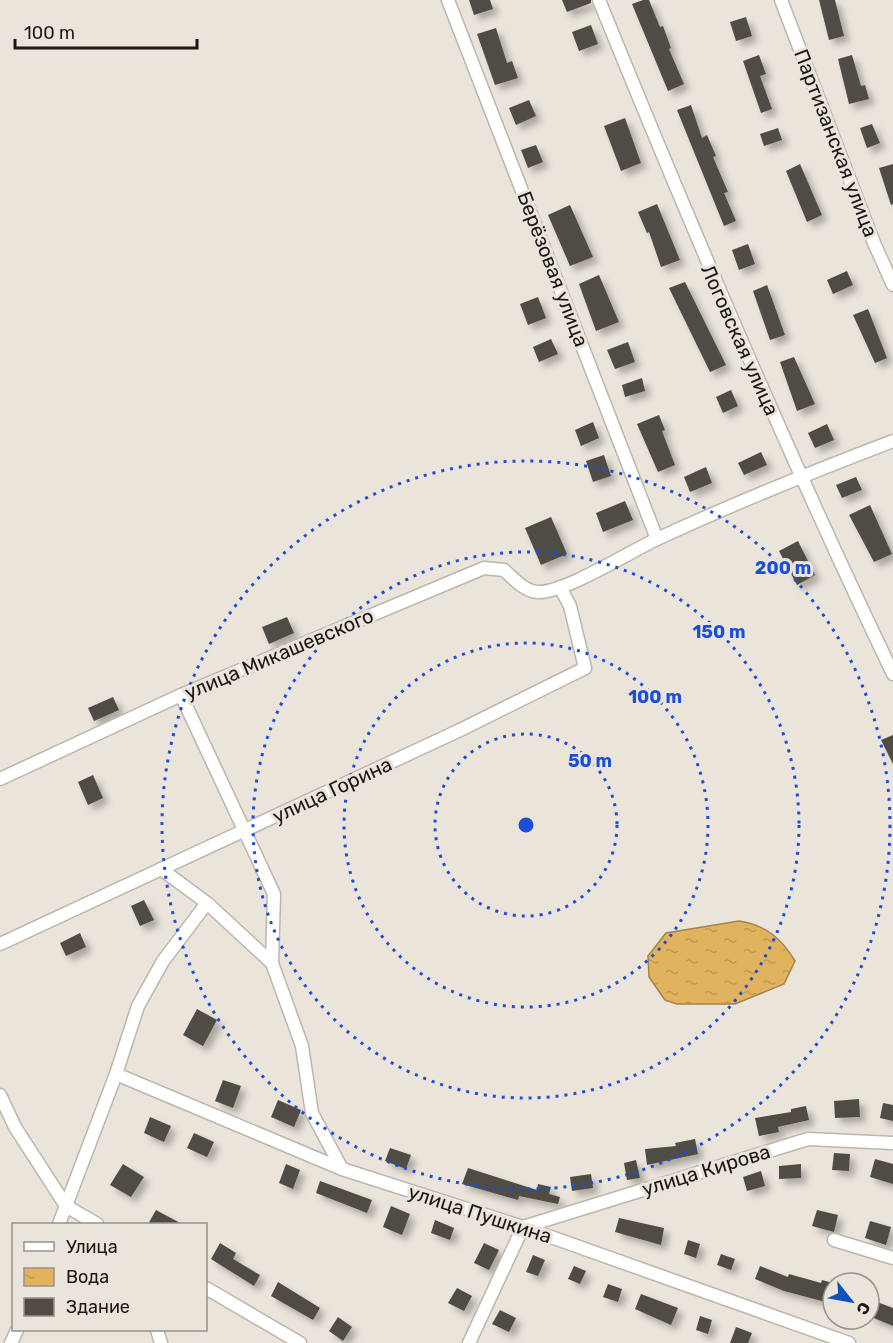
<svg xmlns="http://www.w3.org/2000/svg" width="893" height="1343" font-family="Rubik,sans-serif">
	<style>
		.water { fill: url(#water-ripples); stroke: #a58448; stroke-width: 1.5 }
		.building { fill: #504c44; filter: url(#shadow) }
		.lines { fill: none; stroke-linecap: round; stroke-linejoin: round }
		.minor-casing { stroke: #bbb6ae; stroke-width: 15 }
		.minor { stroke: #fff; stroke-width: 12 }
		.ring { fill: none; stroke: #1d4ed8; stroke-width: 3; stroke-dasharray: 3 6 }
		.labels { text-anchor: middle; dominant-baseline: central; stroke-width: 6; stroke-linejoin: round; paint-order: stroke }
		.street-label { font-size: 20px; fill: #1a1815; stroke: #eae4db }
		.centre { fill: #1d4ed8; stroke: #eae4db; stroke-width: 3 }
		.ring-label { font-size: 18px; text-anchor: middle; font-weight: bold; fill: #1d4ed8; stroke: #eae4db; stroke-width: 6; stroke-linejoin: round; paint-order: stroke }
	</style>
	<defs>
		<pattern id="water-ripples" width="26" height="14" patternUnits="userSpaceOnUse" patternTransform="scale(1.5)"><rect width="26" height="14" fill="#e1b35e"/><path d="M2 4q2-2 4 0t4 0M15 11q2-2 4 0t4 0" fill="none" stroke="#c09951"/></pattern>
		<filter id="shadow"><feDropShadow dx="5.5" dy="5.5" stdDeviation="3" flood-color="#0004"/></filter>
	</defs>
	<rect width="100%" height="100%" fill="#eae4db"/>
	<!-- water -->
	<path class="water" d="M739,921C766,925 782,939 795,961L784,984L735,1004H677L665,1000L649,977L648,956L666,933Z"/>
	<!-- building -->
	<g class="building">
		<polygon points="469,0 490,0 493,9 474,15"/>
		<polygon points="562,0 591,0 591,3 567,12"/>
		<polygon points="643,0 649,0 660,27 663,26 671,48 669,49 684,84 668,91 632,4"/>
		<polygon points="819,0 835,0 844,36 829,40"/>
		<polygon points="746,17 752,36 736,41 730,22"/>
		<polygon points="591,25 598,44 579,51 572,32"/>
		<polygon points="496,28 507,63 512,61 518,78 495,85 477,34"/>
		<polygon points="759,55 766,74 760,76 772,109 761,113 743,61"/>
		<polygon points="852,55 861,86 865,85 869,99 849,104 838,59"/>
		<polygon points="529,100 536,116 516,125 509,108"/>
		<polygon points="691,105 702,138 707,135 716,156 713,157 728,192 724,193 736,221 724,226 677,110"/>
		<polygon points="625,118 641,163 621,171 604,126"/>
		<polygon points="872,124 880,143 867,148 860,128"/>
		<polygon points="778,128 782,140 764,146 760,134"/>
		<polygon points="536,145 543,162 528,168 521,150"/>
		<polygon points="800,164 822,215 807,222 786,171"/>
		<polygon points="893,164 893,204 891,205 879,168"/>
		<polygon points="657,204 680,260 661,267 649,232 647,233 638,212"/>
		<polygon points="570,205 593,257 570,266 548,215"/>
		<polygon points="748,244 755,264 739,270 732,250"/>
		<polygon points="847,271 853,285 833,294 827,280"/>
		<polygon points="599,275 619,322 596,331 579,284"/>
		<polygon points="685,282 726,365 710,372 669,288"/>
		<polygon points="767,285 785,335 770,340 753,291"/>
		<polygon points="538,297 546,318 528,325 520,304"/>
		<polygon points="868,309 887,358 875,363 853,315"/>
		<polygon points="551,339 558,354 539,362 533,347"/>
		<polygon points="628,342 635,362 615,369 607,350"/>
		<polygon points="794,357 815,404 797,411 780,362"/>
		<polygon points="642,378 645,391 625,397 622,385"/>
		<polygon points="731,390 738,406 723,413 716,397"/>
		<polygon points="659,415 665,430 662,431 675,465 658,472 637,424"/>
		<polygon points="593,422 599,438 581,446 575,430"/>
		<polygon points="827,424 834,440 815,448 808,433"/>
		<polygon points="761,452 767,465 744,475 738,463"/>
		<polygon points="604,455 611,476 593,482 586,461"/>
		<polygon points="706,467 712,483 690,492 684,477"/>
		<polygon points="856,477 862,490 842,498 836,485"/>
		<polygon points="625,501 633,520 603,532 596,513"/>
		<polygon points="870,505 892,554 874,562 849,515"/>
		<polygon points="551,517 567,554 541,565 525,528"/>
		<polygon points="798,541 815,575 797,585 779,551"/>
		<polygon points="287,617 294,633 269,644 262,627"/>
		<polygon points="113,697 119,710 94,721 88,708"/>
		<polygon points="893,735 893,764 881,740"/>
		<polygon points="93,775 103,798 88,805 78,782"/>
		<polygon points="144,900 154,920 140,926 131,906"/>
		<polygon points="80,933 86,947 66,956 60,943"/>
		<polygon points="197,1009 217,1020 203,1046 183,1035"/>
		<polygon points="223,1080 241,1086 233,1108 215,1101"/>
		<polygon points="859,1099 860,1117 835,1118 834,1101"/>
		<polygon points="278,1100 301,1110 294,1127 271,1117"/>
		<polygon points="883,1103 893,1105 893,1121 880,1118"/>
		<polygon points="806,1106 809,1120 778,1127 779,1132 759,1136 755,1118 791,1112 791,1109"/>
		<polygon points="150,1117 171,1126 164,1142 144,1133"/>
		<polygon points="194,1133 214,1142 207,1157 187,1148"/>
		<polygon points="695,1139 698,1154 647,1165 645,1149 676,1146 675,1143"/>
		<polygon points="390,1148 411,1155 406,1169 385,1161"/>
		<polygon points="834,1153 850,1154 849,1171 832,1170"/>
		<polygon points="875,1159 893,1164 893,1184 870,1177"/>
		<polygon points="636,1160 640,1178 627,1180 624,1163"/>
		<polygon points="123,1164 144,1177 131,1197 110,1185"/>
		<polygon points="286,1164 300,1170 293,1189 279,1183"/>
		<polygon points="801,1164 801,1178 779,1179 779,1166"/>
		<polygon points="468,1168 537,1190 538,1184 551,1187 549,1194 560,1197 558,1204 519,1196 518,1200 462,1184"/>
		<polygon points="761,1171 765,1186 747,1191 743,1177"/>
		<polygon points="591,1174 593,1188 572,1191 570,1177"/>
		<polygon points="320,1181 372,1200 367,1213 316,1193"/>
		<polygon points="391,1206 410,1214 402,1235 383,1227"/>
		<polygon points="156,1210 182,1224 148,1224"/>
		<polygon points="817,1210 838,1215 834,1232 812,1226"/>
		<polygon points="619,1218 664,1228 661,1245 615,1232"/>
		<polygon points="435,1220 454,1228 450,1240 431,1233"/>
		<polygon points="870,1221 891,1227 886,1245 865,1238"/>
		<polygon points="688,1240 700,1244 696,1258 684,1254"/>
		<polygon points="220,1243 236,1253 233,1259 260,1275 254,1286 211,1259"/>
		<polygon points="484,1243 499,1250 489,1270 474,1263"/>
		<polygon points="721,1254 735,1259 731,1270 717,1265"/>
		<polygon points="533,1255 545,1260 538,1276 526,1272"/>
		<polygon points="574,1266 586,1271 580,1284 568,1279"/>
		<polygon points="760,1266 788,1277 789,1274 821,1283 822,1280 833,1283 833,1304 784,1291 755,1279"/>
		<polygon points="278,1282 320,1308 313,1320 271,1296"/>
		<polygon points="608,1284 622,1289 618,1302 603,1297"/>
		<polygon points="457,1288 472,1296 464,1311 448,1303"/>
		<polygon points="641,1294 678,1308 671,1325 635,1309"/>
		<polygon points="869,1299 893,1308 893,1326 869,1316"/>
		<polygon points="500,1310 516,1318 509,1332 492,1324"/>
		<polygon points="700,1316 712,1320 708,1334 696,1330"/>
		<polygon points="338,1317 352,1327 343,1341 329,1331"/>
		<polygon points="736,1327 752,1333 748,1343 730,1343"/>
	</g>
	<g class="lines">
		<defs>
			<g id="minor">
				<polyline points="448,0 657,539"/>
				<path d="M599,0C691,227 787,453 893,674"/>
				<polyline points="781,0 874,243 893,285"/>
				<polyline points="181,695 274,894 272,963 302,1046 312,1113 342,1169"/>
				<path d="M0,779L181,695L484,568L504,570C513,578 524,591 537,592C563,594 631,551 657,539C735,503 814,471 893,441"/>
				<polyline points="161,869 207,903 272,963"/>
				<polyline points="0,944 458,731 585,668 570,606 560,587"/>
				<polyline points="116,1074 342,1169 523,1227 849,1343"/>
				<polyline points="0,1095 15,1127 66,1206 97,1224"/>
				<polyline points="59,1224 116,1074 138,1006 163,961 207,903"/>
				<polyline points="834,1240 893,1258"/>
				<polyline points="206,1288 300,1343"/>
				<polyline points="157,1330 161,1343"/>
				<polyline points="11,1343 17,1330"/>
				<polyline points="469,1343 523,1227 808,1139 893,1143"/>
			</g>
		</defs>
		<!-- minor casing -->
		<use href="#minor" class="minor-casing"/>
		<!-- minor -->
		<use href="#minor" class="minor"/>
	</g>
	<!-- distance rings -->
	<g class="ring">
		<circle cx="526" cy="825" r="91"/>
		<circle cx="526" cy="825" r="182"/>
		<circle cx="526" cy="825" r="273"/>
		<circle cx="526" cy="825" r="364"/>
	</g>
	<g class="labels">
		<!-- street labels -->
		<g class="street-label">
			<text transform="translate(836 143) rotate(69)">Партизанская улица</text>
			<text transform="translate(553 269) rotate(69)">Берёзовая улица</text>
			<text transform="translate(740 340) rotate(66)">Логовская улица</text>
			<text transform="translate(279 654) rotate(-23)">улица Микашевского</text>
			<text transform="translate(332 790) rotate(-25)">улица Горина</text>
			<text transform="translate(706 1170) rotate(-17)">улица Кирова</text>
			<text transform="translate(480 1214) rotate(18)">улица Пушкина</text>
		</g>
	</g>
	<circle cx="526" cy="825" r="9" class="centre"/>
	<g class="ring-label">
		<text x="783" y="574">200 m</text>
		<text x="719" y="638">150 m</text>
		<text x="655" y="703">100 m</text>
		<text x="590" y="767">50 m</text>
	</g>
	<!-- legend -->
	<rect x="12" y="1223" width="195" height="108" fill="#eae4db" stroke="#97928c" stroke-width="1.5"/>
	<rect x="24" y="1242" width="30" height="9" fill="#ffffff" stroke="#97928c" stroke-width="1.5"/>
	<text x="66" y="1253" font-size="18" fill="#1a1815">Улица</text>
	<rect x="24" y="1268" width="30" height="18" fill="url(#water-ripples)" stroke="#97928c" stroke-width="1.5"/>
	<text x="66" y="1283" font-size="18" fill="#1a1815">Вода</text>
	<rect x="24" y="1298" width="30" height="18" fill="#504c44" stroke="#97928c" stroke-width="1.5"/>
	<text x="66" y="1313" font-size="18" fill="#1a1815">Здание</text>
	<!-- north arrow -->
	<g transform="translate(851 1301) rotate(121)"><circle r="28" fill="#eae4db" stroke="#97928c" stroke-width="1.5"/>
	<path d="M0-4.5L10 22L0 15L-10 22Z" fill="#114fba"/>
	<text y="-9" font-size="16" font-weight="bold" text-anchor="middle" fill="#1a1815">С</text>
	</g>
	<!-- scale -->
	<path d="M15 39v9h182v-9" fill="none" stroke="#1a1815" stroke-width="3"/>
	<text x="24" y="39" font-size="18" fill="#1a1815" stroke="#eae4db" stroke-width="4.5" paint-order="stroke">100 m</text>
</svg>
